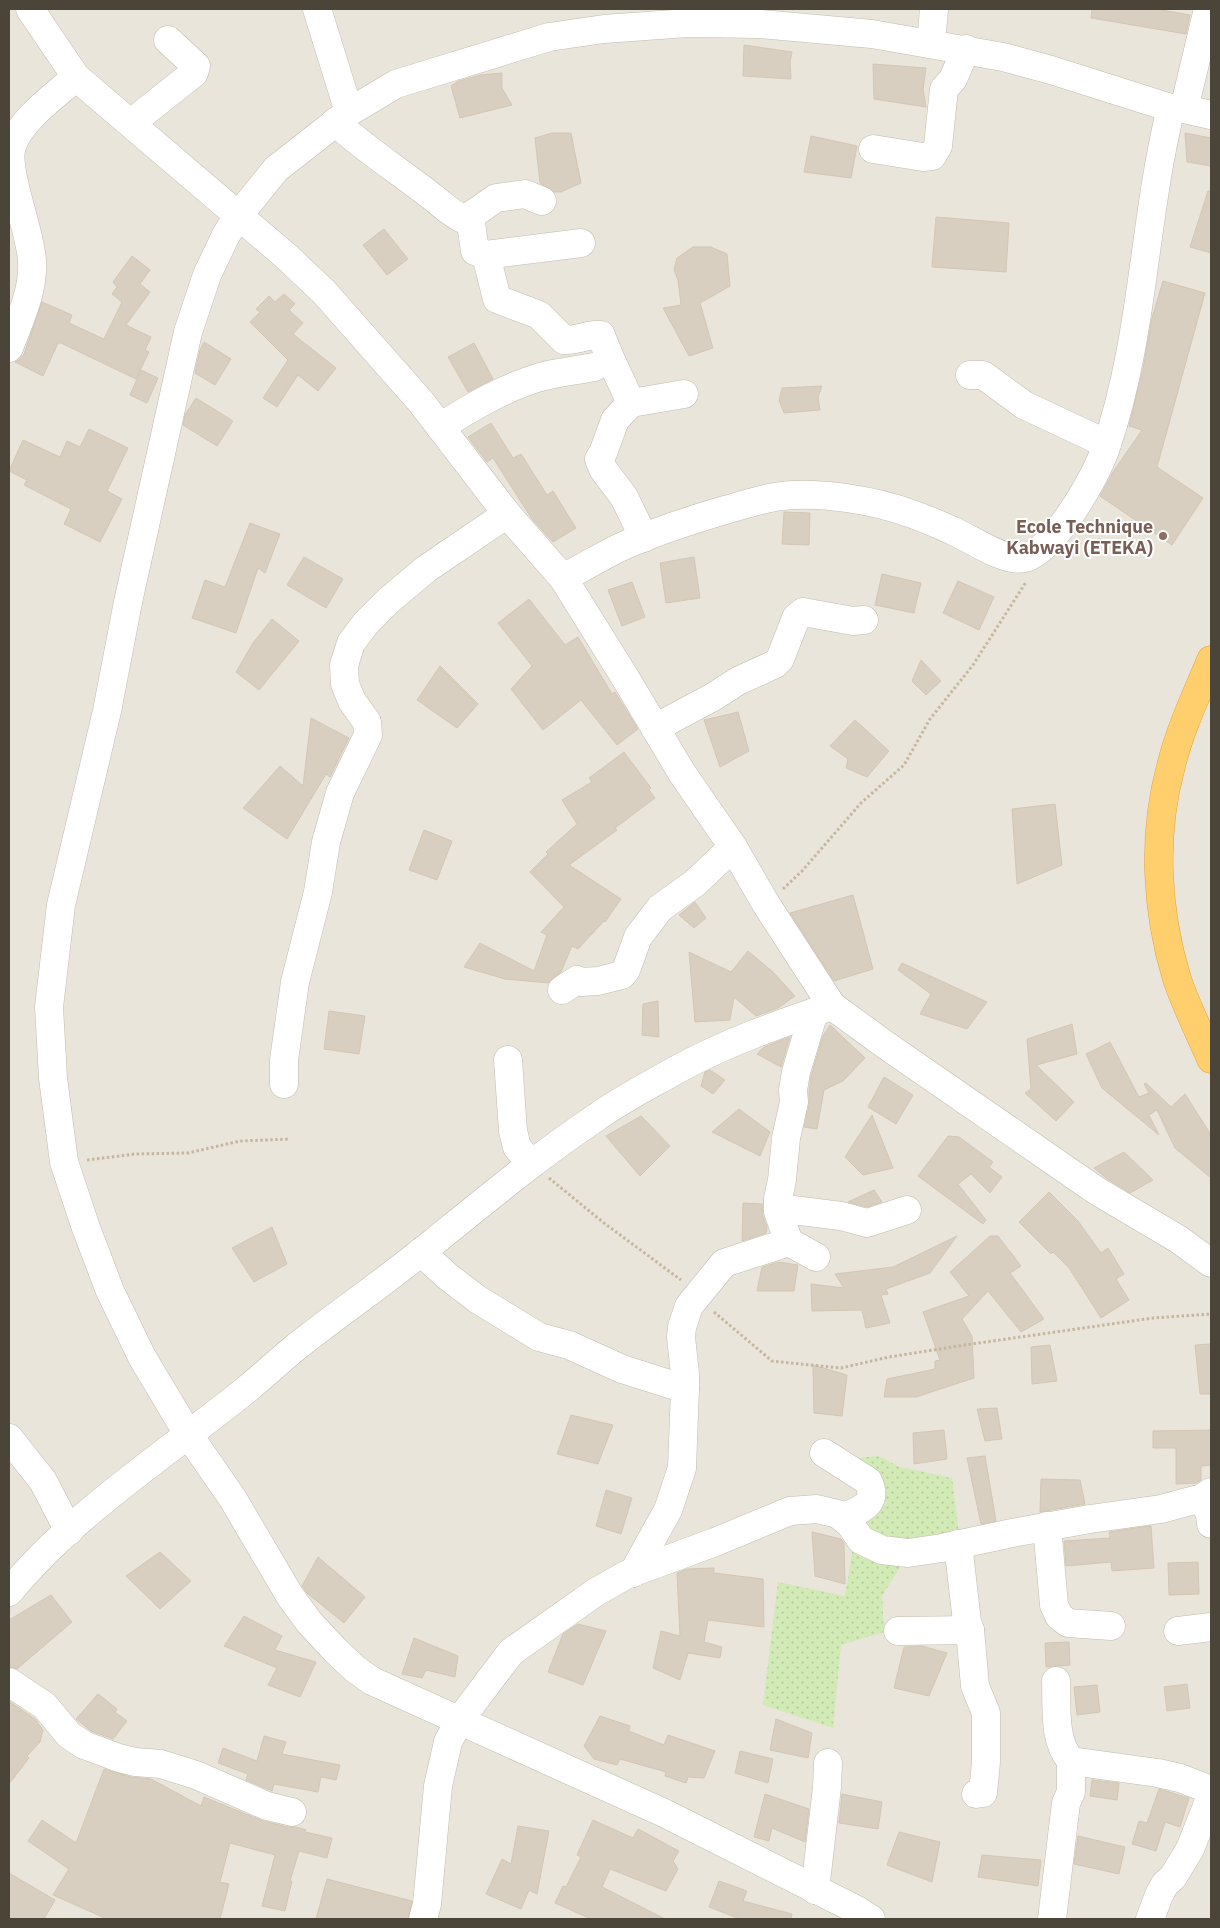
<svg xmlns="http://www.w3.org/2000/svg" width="1220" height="1928" font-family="'IBM Plex Sans',sans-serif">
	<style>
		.residential { fill: #eae5da }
		.grass { fill: url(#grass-dots) }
		.building { fill: #d8cfc1; stroke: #d3c7b4 }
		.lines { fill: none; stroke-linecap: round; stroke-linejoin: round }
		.minor-casing { stroke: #c2bbae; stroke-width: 29 }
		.highway-casing { stroke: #e0a43c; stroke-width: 29 }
		.path { stroke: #c4b79f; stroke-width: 3; stroke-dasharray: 2.5 2.5; stroke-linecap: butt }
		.minor { stroke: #fff; stroke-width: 28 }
		.highway { stroke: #ffcf6e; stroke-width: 28 }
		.education-dot { fill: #8d6e63; stroke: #fff; stroke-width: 2 }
		.labels { text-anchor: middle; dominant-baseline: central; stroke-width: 4; stroke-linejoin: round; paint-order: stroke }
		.education-label { font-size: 18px; font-weight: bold; fill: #785e54; stroke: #fff; text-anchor: end }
	</style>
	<defs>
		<pattern id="grass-dots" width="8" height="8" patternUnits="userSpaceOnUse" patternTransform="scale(1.25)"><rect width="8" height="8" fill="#d2eab5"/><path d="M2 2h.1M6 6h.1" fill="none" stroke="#b6ca9c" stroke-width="1.8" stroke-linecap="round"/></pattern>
	</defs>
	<rect width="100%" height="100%" fill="#f6f3ec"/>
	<!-- residential -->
	<rect class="residential" x="9" y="9" width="1202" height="1910"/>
	<!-- grass -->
	<g class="grass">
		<polygon points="879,1456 900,1467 952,1478 959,1534 913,1546 878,1542 852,1518 868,1515 843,1459"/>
		<polygon points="853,1547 903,1562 882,1596 884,1632 841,1645 833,1728 763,1705 778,1582 845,1596"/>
	</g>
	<!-- building -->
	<g class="building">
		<polygon points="1092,9 1156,9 1190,15 1186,34 1091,18"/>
		<polygon points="744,45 792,52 790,62 791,79 743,76"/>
		<polygon points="873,64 926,68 923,89 926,107 874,99"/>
		<polygon points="502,73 502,88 512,105 460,118 451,86 459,81 480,75"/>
		<polygon points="552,133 571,133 581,183 561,192 554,192 540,183 535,138"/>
		<polygon points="1185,133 1211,138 1211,166 1187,162"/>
		<polygon points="811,136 857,146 851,178 804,172"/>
		<polygon points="1208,191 1211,191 1211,253 1190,247"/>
		<polygon points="936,217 1009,223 1006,272 932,267"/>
		<polygon points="384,229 408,259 387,275 363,245"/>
		<polygon points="693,247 711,247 727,254 730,286 700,303 713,348 689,356 663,308 681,305 678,280 674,270 677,258"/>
		<polygon points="132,256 150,270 140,284 150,292 126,325 151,337 145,350 149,352 136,379 61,343 58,343 43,376 15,362 19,360 24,354 42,302 72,315 69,323 104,339 122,302 112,294 117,287 113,282"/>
		<polygon points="1163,281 1205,293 1157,467 1203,498 1172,545 1100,496 1113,472 1142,430 1129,426 1143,369 1152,318"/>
		<polygon points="284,294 295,304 289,310 303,323 293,334 336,368 318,391 298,375 277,407 263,398 288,360 250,322 260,312 256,309 269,296 275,302"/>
		<polygon points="204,342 231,359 215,385 195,373 200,350"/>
		<polygon points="474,343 493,379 468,392 448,357"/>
		<polygon points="141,370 158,378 147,403 130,395"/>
		<polygon points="822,386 818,397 820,410 784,413 779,400 782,388"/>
		<polygon points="196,398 233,421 217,446 183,425 185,415"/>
		<polygon points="491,423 513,458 521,454 547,495 553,491 576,528 553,542 532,519 493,458 487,462 468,437"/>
		<polygon points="89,429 128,448 107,491 122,499 100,542 64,524 71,509 24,485 27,480 9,471 23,440 60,457 67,441 80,447"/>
		<polygon points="784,512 810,513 809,545 782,544"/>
		<polygon points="250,523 280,534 265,573 258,568 236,633 192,618 205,580 225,587"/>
		<polygon points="304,557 343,579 326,608 287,585"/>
		<polygon points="694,557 700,598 666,603 660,563"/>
		<polygon points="882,574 921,583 914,613 875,605"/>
		<polygon points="958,581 994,597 979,630 943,613"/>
		<polygon points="632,582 645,617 622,626 608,590"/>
		<polygon points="529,599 565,645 578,637 612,694 615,692 638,729 617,745 581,700 543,730 511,689 532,666 498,623"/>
		<polygon points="272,619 299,641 259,690 236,672 253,643"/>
		<polygon points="921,660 941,681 926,695 912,681"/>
		<polygon points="440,666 478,704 457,728 417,700"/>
		<polygon points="738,712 749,751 720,767 704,720"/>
		<polygon points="311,718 349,738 330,777 326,774 287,839 243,808 280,766 303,786"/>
		<polygon points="855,720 889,751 867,777 846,768 848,759 830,746"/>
		<polygon points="624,752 651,788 649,790 655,798 615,828 617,830 569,865 621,899 605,922 604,921 578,949 572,946 561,972 548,983 505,979 464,967 480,943 534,971 547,935 541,932 564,907 530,872 548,854 546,852 577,824 562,800 592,782 589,778"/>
		<polygon points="1055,804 1062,865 1017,884 1012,809"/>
		<polygon points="424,830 452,841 437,880 409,870"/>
		<polygon points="853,895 873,969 834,981 790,913"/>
		<polygon points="695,902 706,918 694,928 679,915"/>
		<polygon points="748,951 773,972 795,996 778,1008 756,1016 734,997 730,1020 695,1022 689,952 731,972"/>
		<polygon points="902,963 987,1002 967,1029 920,1014 931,994 898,970"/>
		<polygon points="658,1001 659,1037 642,1035 643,1004"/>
		<polygon points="329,1011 365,1016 359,1054 324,1049"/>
		<polygon points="1072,1024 1077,1054 1036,1065 1074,1102 1056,1121 1025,1093 1031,1089 1027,1039"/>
		<polygon points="830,1025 865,1058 843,1081 824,1090 817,1129 804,1127 809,1105 809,1091 811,1076 823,1036"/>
		<polygon points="790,1037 781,1067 757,1054 764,1047"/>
		<polygon points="1110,1042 1139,1097 1149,1093 1144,1084 1146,1083 1171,1107 1185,1094 1211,1135 1211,1178 1175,1148 1157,1110 1149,1115 1159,1135 1102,1088 1086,1054"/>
		<polygon points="710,1070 725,1080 713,1094 701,1086 705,1072"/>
		<polygon points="884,1077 913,1095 896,1124 868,1107"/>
		<polygon points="739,1109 770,1132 760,1156 712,1132"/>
		<polygon points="872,1115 893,1168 863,1175 845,1157"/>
		<polygon points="641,1116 670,1146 640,1176 606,1136"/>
		<polygon points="948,1136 959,1137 993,1162 989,1167 1002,1177 990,1193 971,1174 958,1184 986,1220 983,1224 918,1176"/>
		<polygon points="1124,1152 1153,1180 1130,1193 1106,1178 1094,1168"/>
		<polygon points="874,1190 882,1202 867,1207 848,1202"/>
		<polygon points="1049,1192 1078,1221 1101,1253 1108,1248 1124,1274 1116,1279 1129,1300 1101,1318 1069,1268 1053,1252 1051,1254 1019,1222"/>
		<polygon points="743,1203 762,1204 763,1217 767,1227 766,1233 742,1241"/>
		<polygon points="272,1227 287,1264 254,1282 232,1248"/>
		<polygon points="957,1236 930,1273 886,1289 888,1294 881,1295 890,1323 866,1328 862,1310 812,1311 811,1284 844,1288 835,1274 893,1267"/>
		<polygon points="990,1236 998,1236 1021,1266 1010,1273 1044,1319 1021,1332 988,1291 962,1319 972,1336 974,1378 916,1397 884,1397 887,1379 935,1369 935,1361 940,1360 923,1312 969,1296 950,1272"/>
		<polygon points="779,1262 798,1265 794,1291 757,1291 762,1267"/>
		<polygon points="1211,1344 1211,1394 1200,1394 1195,1345"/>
		<polygon points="1050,1345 1057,1381 1032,1384 1031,1347"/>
		<polygon points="813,1365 847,1375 842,1416 814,1413"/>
		<polygon points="997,1408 1002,1439 985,1441 977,1409"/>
		<polygon points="571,1415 613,1425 598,1464 557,1454"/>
		<polygon points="944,1430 947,1459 914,1464 913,1433"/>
		<polygon points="1211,1430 1211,1465 1201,1466 1201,1480 1196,1483 1176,1484 1176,1448 1153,1448 1153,1431"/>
		<polygon points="985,1456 996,1521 981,1524 967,1458"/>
		<polygon points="1041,1479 1080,1480 1085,1504 1040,1512"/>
		<polygon points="606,1490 632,1498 621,1534 596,1526"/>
		<polygon points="1149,1526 1151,1526 1154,1568 1112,1571 1111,1562 1066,1566 1064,1541 1110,1538 1109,1532"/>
		<polygon points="812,1532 841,1539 844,1543 845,1584 815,1576"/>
		<polygon points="160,1552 191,1581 160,1609 126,1576"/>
		<polygon points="318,1557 365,1597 344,1623 307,1593 302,1586"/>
		<polygon points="1198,1562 1199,1594 1169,1595 1168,1563"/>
		<polygon points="714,1568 714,1573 763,1579 764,1627 708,1620 704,1642 722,1647 720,1658 688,1653 680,1680 653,1668 661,1631 680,1636 677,1573 687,1569"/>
		<polygon points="51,1595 72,1622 17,1669 9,1667 9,1620"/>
		<polygon points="244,1616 282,1636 275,1650 316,1662 300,1697 268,1685 277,1668 224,1646"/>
		<polygon points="578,1624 606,1631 583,1685 548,1672 563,1634"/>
		<polygon points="414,1638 458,1656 455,1677 426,1670 422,1678 402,1674"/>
		<polygon points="1069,1642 1070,1665 1046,1667 1045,1643"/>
		<polygon points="922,1646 947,1653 929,1696 894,1688 904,1647"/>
		<polygon points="1187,1684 1190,1708 1167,1711 1164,1687"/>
		<polygon points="1097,1685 1100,1712 1077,1715 1074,1687"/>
		<polygon points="98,1694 117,1709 115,1712 127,1721 113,1739 91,1731 76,1719"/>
		<polygon points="9,1701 35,1719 43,1730 40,1742 27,1756 29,1758 9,1784"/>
		<polygon points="600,1716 630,1726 629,1731 664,1745 668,1735 715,1751 704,1778 688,1777 686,1783 665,1776 666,1772 620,1759 617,1765 594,1759 584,1746"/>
		<polygon points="776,1719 812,1733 808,1758 770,1750"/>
		<polygon points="264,1736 286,1742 282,1754 340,1765 336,1780 321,1777 318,1792 274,1784 272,1791 246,1780 248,1774 218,1763 223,1748 257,1761"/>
		<polygon points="740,1751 773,1759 768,1783 735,1773"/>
		<polygon points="104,1769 131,1777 151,1779 201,1806 204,1797 263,1821 288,1827 296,1827 306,1830 305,1832 332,1838 327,1858 299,1851 290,1881 292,1881 285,1911 262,1906 275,1855 230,1843 220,1882 229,1884 220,1919 107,1919 53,1895 69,1869 28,1841 42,1820 76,1843"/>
		<polygon points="1092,1780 1119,1783 1117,1800 1090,1796"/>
		<polygon points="1159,1789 1189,1798 1180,1827 1165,1822 1156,1851 1132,1844 1139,1821 1147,1823"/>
		<polygon points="765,1794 809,1809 805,1842 772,1828 769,1841 754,1837"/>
		<polygon points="842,1794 882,1802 878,1829 839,1823"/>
		<polygon points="593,1820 633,1838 638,1829 679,1851 673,1861 678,1869 666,1891 610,1869 602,1887 665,1919 591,1919 555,1903 563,1886 566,1887 581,1857 577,1855"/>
		<polygon points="518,1826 549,1831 537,1894 529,1890 521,1909 486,1894 502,1859 511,1864"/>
		<polygon points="899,1832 940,1842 932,1882 887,1865"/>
		<polygon points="1078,1836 1125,1847 1119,1874 1074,1864"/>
		<polygon points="982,1855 1041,1860 1038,1886 978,1877"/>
		<polygon points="9,1873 55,1900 44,1919 9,1919"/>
		<polygon points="327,1879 412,1901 408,1919 316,1919"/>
		<polygon points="719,1881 747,1891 743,1901 792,1914 791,1919 740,1919 709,1907"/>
	</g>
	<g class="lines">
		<defs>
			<g id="minor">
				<polyline points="30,9 76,77 287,257 324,292 421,402 507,514 563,578 626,679 682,773 733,847 766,904 832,1006 887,1046 1039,1151 1097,1191 1178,1239 1211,1263"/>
				<polyline points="317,9 349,112"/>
				<polyline points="931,44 934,9"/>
				<polyline points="1184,109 1208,9"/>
				<path d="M335,122C365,149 399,171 431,196C442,204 450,213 463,219L470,216L496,198L525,194L542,201"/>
				<polyline points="131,123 194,73 196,66 168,40"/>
				<polyline points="873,149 923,157 932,156 938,146 944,89 953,79 966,49"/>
				<polyline points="470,216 475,251 486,255 581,243"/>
				<path d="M486,255L497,299L539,315L564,340C579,341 590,333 601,335C609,358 621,380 631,403"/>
				<path d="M9,348C19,321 34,291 32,261C31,232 4,169 12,146C21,119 56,95 76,77"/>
				<polyline points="970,375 983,375 1024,405 1107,444"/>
				<path d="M440,427C470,408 502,389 537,378C556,372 575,371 594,367"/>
				<polyline points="644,538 624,497 603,469 599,459 603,453 615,420 631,403 684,394"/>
				<path d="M563,578C583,568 603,555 623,546C656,531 691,520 725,510C743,505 763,498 782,496C820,491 877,501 912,514C926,519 940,525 953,531C972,539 1005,563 1025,558C1055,549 1095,478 1105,450C1144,339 1143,221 1171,108"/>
				<polyline points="655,728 713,697 738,681 775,664 780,659 796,618 803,612 853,621 864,620"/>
				<polyline points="562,990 577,980 581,982 598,981 622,975 626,970 638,937 660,908 695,883 733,847"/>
				<polyline points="814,1012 796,1072 793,1090 794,1102 786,1138 782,1180 778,1199 778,1212 789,1242 816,1257"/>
				<polyline points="508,1060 513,1131 517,1147 531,1164"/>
				<polyline points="284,1084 284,1060 295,982 318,892 326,842 340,793 368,735 367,722 352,701 345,684 344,665 351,643 366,623 388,601 426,569 507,514"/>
				<polyline points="778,1203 785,1209 841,1216 867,1223 907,1210"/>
				<polyline points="421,1252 447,1276 477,1299 539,1337 569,1345 622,1369 685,1389 682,1468 668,1510 633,1573"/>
				<polyline points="685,1389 685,1374 681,1337 682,1327 689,1306 724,1263 789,1242"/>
				<polyline points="9,1438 43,1481 69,1531"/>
				<path d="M824,1453L868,1481C879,1504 860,1511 842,1517"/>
				<polyline points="1202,1498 1210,1514 1211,1524"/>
				<polyline points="1047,1526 1054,1605 1059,1616 1068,1623 1111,1626"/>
				<polyline points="958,1544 967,1622 970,1630 975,1686 986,1713 986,1762 983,1793 976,1794"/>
				<path d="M9,1592C75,1512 165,1455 246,1390C263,1376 279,1361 296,1347C342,1311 390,1278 435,1241C488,1198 540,1155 597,1117C622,1099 650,1085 676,1070C725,1043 779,1024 832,1006"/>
				<polyline points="898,1631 970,1630"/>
				<polyline points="1178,1631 1211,1627"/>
				<path d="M1056,1681C1057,1707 1053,1740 1071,1761"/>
				<polyline points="9,1682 45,1706 69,1735 84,1745 119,1758 135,1762 161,1764 196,1775 267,1806 292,1812"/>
				<polyline points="815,1890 827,1787 828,1763"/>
				<polyline points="423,1919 427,1904 438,1786 448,1742 459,1721 511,1652 596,1592 626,1575 715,1542 790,1511 817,1509 838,1514 850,1524 861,1540 882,1550 908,1553 942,1548 1012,1533 1090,1519 1161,1509 1202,1498 1211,1492"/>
				<polyline points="871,1919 857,1910 664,1813 372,1681 355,1669 336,1651 309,1622 290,1596 233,1499 188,1434 142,1357 110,1291 86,1228 64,1162 53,1078 49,1007 61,905 107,711 128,602 188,332 207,275 226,235 238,216 276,169 349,112 396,84 549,37 604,29 688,23 760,24 872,34 1003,57 1051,70 1171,108 1184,109 1211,115"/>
				<polyline points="1052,1919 1066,1803 1071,1792 1071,1761 1158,1773 1180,1778 1211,1790"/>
				<polyline points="1150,1919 1159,1895 1165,1884 1173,1877 1190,1849 1211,1796"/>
			</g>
			<path id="highway" d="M1211,660C1197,694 1180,729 1171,766C1152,836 1156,910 1177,979C1186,1006 1200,1033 1211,1059"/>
		</defs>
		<!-- minor casing -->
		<use href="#minor" class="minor-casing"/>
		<!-- highway casing -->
		<use href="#highway" class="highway-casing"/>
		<!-- path -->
		<g class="path">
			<polyline points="783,889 802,871 861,803 904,765 930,719 973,665 1026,582"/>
			<polyline points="87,1160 135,1154 188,1153 240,1141 290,1139"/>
			<polyline points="549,1178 604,1223 681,1280"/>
			<polyline points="714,1312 772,1361 841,1368 889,1357 965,1345 1153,1318 1211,1314"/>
		</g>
		<!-- minor -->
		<use href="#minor" class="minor"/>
		<!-- highway -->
		<use href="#highway" class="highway"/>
	</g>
	<!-- markers -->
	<circle class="education-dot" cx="1163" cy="536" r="5"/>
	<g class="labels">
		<!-- education labels -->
		<g class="education-label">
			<text x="1153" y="526">Ecole Technique<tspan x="1153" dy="21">Kabwayi (ETEKA)</tspan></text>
		</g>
	</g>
	<!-- border -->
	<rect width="1220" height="1928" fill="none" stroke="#4b4439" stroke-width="20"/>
</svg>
